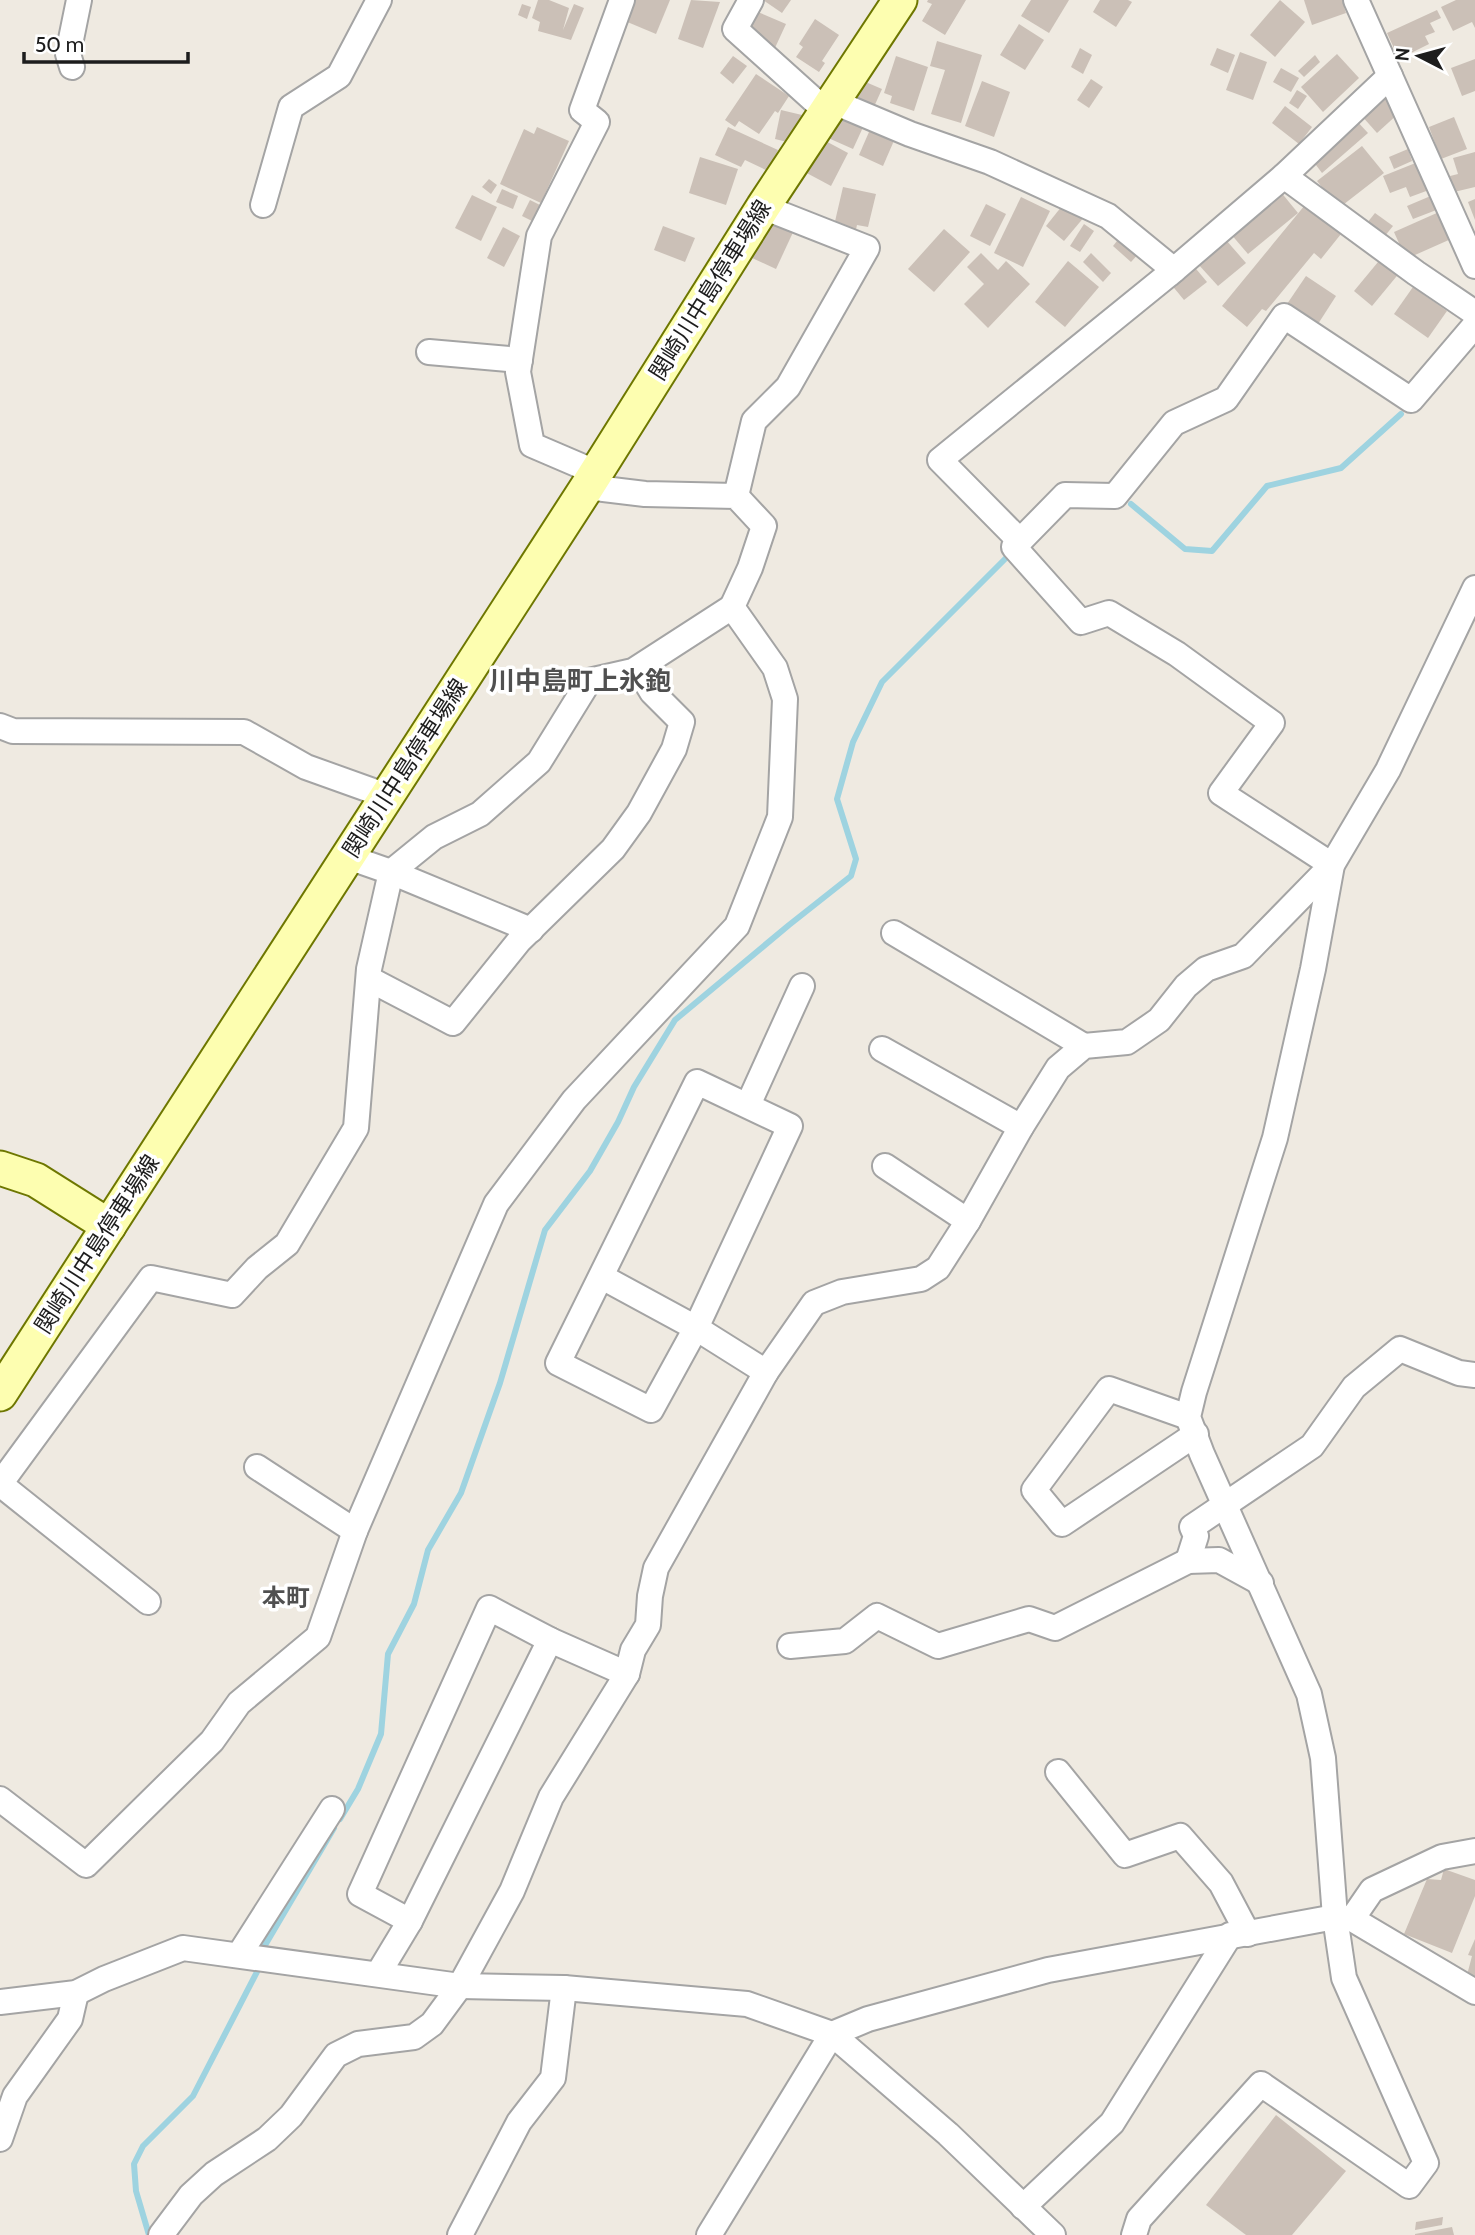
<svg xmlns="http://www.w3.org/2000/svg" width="1475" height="2235" font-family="Cabin,'Noto Sans JP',sans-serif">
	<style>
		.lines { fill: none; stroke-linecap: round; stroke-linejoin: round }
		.stream { stroke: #9ed3e0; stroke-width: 6 }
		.building { fill: #cbc0b7 }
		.street-casing { stroke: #a4a4a4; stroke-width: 28 }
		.secondary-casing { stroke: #6e7700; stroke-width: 37 }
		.street { stroke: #fff; stroke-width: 24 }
		.secondary { stroke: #fdfeb0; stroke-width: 33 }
		.labels { text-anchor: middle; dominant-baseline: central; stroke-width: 7; stroke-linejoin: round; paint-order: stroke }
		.street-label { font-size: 23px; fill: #1d1d1d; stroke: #fff }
		.neighbourhood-label { font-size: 24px; font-weight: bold; fill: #505050; stroke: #fff }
		.quarter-label { font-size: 26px; font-weight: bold; fill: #505050; stroke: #fff }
	</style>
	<rect width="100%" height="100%" fill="#efeae1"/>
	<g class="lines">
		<!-- stream -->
		<g class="stream">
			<polyline points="1131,504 1185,549 1212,551 1267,486 1341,468 1401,414"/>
			<polyline points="340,1819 358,1789 381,1734 388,1654 414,1604 428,1550 461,1493 500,1383 545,1230 590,1171 618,1122 634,1087 675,1020 789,925 851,876 856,859 837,799 853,742 882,682 1007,557"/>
			<polyline points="264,1947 334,1828"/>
			<polyline points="149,2235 136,2191 134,2164 143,2146 193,2096 259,1968"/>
		</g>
	</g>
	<!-- building -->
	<g class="building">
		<polygon points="538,0 549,0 569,8 563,30 574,4 584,8 571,40 538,31 540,22 532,18"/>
		<polygon points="633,0 670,0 656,34 625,21"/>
		<polygon points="691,0 720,2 703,48 678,39"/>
		<polygon points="763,0 791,0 782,13"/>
		<polygon points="928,0 966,0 945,35 922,21 932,4 927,2"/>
		<polygon points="1031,0 1069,0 1049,33 1021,16"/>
		<polygon points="1100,0 1128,0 1132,2 1116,27 1093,12"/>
		<polygon points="1280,0 1305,22 1275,57 1250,35"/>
		<polygon points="1304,0 1342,0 1346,13 1312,25"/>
		<polygon points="1456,0 1475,0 1475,28 1472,22 1453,31 1441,7"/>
		<polygon points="522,4 531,7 527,19 518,15"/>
		<polygon points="1437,10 1441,18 1430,23 1435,32 1425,36 1429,44 1399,59 1387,33"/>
		<polygon points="758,12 786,24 774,50 746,37"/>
		<polygon points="815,19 839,35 822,61 825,63 819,72 796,57 803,47 799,44"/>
		<polygon points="1019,24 1044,40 1025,70 1000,55"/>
		<polygon points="937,41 982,55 961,123 931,114 945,70 930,66"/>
		<polygon points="1080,48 1092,55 1083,74 1071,67"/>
		<polygon points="1217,48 1235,55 1228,73 1210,65"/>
		<polygon points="1240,52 1267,62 1253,100 1226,90"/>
		<polygon points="1337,54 1359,78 1323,112 1301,87"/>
		<polygon points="1315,55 1320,62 1304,77 1298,71"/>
		<polygon points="733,56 747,66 733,84 720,73"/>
		<polygon points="896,56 928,67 914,111 890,103 892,96 884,93"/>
		<polygon points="1475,59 1475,91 1462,96 1451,68"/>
		<polygon points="1281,68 1299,78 1291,92 1273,82"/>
		<polygon points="756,74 789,96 778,113 775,111 759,134 739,121 735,127 725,120"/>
		<polygon points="1091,79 1103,87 1089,108 1077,100"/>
		<polygon points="861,80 882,89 873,109 852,100"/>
		<polygon points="982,81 1010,92 994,137 965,126"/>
		<polygon points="1297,90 1307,96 1298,109 1289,103"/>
		<polygon points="1383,95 1399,113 1377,133 1361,115"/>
		<polygon points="1285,106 1312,127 1299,144 1272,123"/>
		<polygon points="781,110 802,115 795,144 775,139"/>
		<polygon points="838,110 865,123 853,149 826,137"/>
		<polygon points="1454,117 1467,149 1441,159 1429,127"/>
		<polygon points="1354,118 1368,133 1322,173 1313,161"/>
		<polygon points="872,125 896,136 883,166 859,155"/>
		<polygon points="537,127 569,141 541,203 500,184 524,129 534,134"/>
		<polygon points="728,127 778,150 768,171 745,160 741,167 715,155"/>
		<polygon points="820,138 848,153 831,186 803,171"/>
		<polygon points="1362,146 1384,173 1339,208 1317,181"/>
		<polygon points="1408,149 1412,161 1394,169 1389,157"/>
		<polygon points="1475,152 1475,187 1454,192 1450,176 1458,174 1453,158"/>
		<polygon points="700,157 738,169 726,205 689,193"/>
		<polygon points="1418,162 1429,190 1410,197 1406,187 1390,193 1383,176"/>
		<polygon points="489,179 497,185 491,194 482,187"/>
		<polygon points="843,187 876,194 868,227 857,225 855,234 833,230"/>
		<polygon points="502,189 518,196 513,209 496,202"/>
		<polygon points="1280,191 1298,213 1248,254 1230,233"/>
		<polygon points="472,195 497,207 481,241 455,228"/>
		<polygon points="1433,195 1439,209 1413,219 1407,206"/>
		<polygon points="1021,197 1050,211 1023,267 994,253"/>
		<polygon points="1475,199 1475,220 1468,202"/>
		<polygon points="530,200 546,208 538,224 522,216"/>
		<polygon points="1066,201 1085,216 1064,241 1046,226"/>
		<polygon points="986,204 1006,214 990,246 970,236"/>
		<polygon points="1305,205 1341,234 1321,259 1314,253 1266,311 1262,309 1247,327 1222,306"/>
		<polygon points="1439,212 1451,239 1406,259 1394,232"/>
		<polygon points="1375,213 1393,226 1380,242 1363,228"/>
		<polygon points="768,216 795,228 776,269 750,257"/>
		<polygon points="1084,224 1094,231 1080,252 1070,246"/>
		<polygon points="663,226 695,238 685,262 654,250"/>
		<polygon points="503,227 520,236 504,267 487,258"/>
		<polygon points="944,229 970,252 934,292 908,269"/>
		<polygon points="1121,236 1140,252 1131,262 1113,246"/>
		<polygon points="1226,240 1246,263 1218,286 1198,264"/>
		<polygon points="981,253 998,270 1006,261 1030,284 988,328 964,304 984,284 967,267"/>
		<polygon points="1091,253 1111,273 1103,282 1083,262"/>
		<polygon points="1383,256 1401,271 1372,306 1354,291"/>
		<polygon points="1068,261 1099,287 1065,327 1035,302"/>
		<polygon points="1192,264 1207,282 1184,300 1170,283"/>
		<polygon points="1306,276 1336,296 1318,324 1287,304"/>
		<polygon points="1413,287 1447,311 1428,338 1394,314"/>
		<polygon points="1444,1869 1475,1880 1475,1896 1452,1953 1404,1934 1427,1879 1441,1880"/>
		<polygon points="1475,1939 1475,1978 1467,1975 1472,1956 1468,1955"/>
		<polygon points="1276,2115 1346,2171 1292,2235 1246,2235 1206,2205"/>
		<polygon points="1443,2217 1442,2225 1415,2230 1416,2222"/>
		<polygon points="1452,2227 1454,2235 1415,2235 1415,2234"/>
	</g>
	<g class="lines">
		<defs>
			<g id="street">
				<polyline points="751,0 735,29 827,112"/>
				<polyline points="1356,0 1475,266"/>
				<polyline points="72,67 68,54 79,0"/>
				<polyline points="834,102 910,134 990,162 1108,216 1174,270"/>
				<polyline points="1284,176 1416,273 1475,313"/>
				<polyline points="263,205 291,107 339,76 379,0"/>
				<polyline points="429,352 520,360"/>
				<polyline points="595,472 532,445 518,372 539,236 597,122 582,110 622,0"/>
				<polyline points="736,496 754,421 788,387 867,248 763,207"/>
				<polyline points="1020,541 940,460 1168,275 1284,176 1390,76"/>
				<polyline points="0,726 13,731 244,732 306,767 387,796"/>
				<polyline points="348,857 391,872 531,930"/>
				<polyline points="894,933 1084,1046"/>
				<polyline points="369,979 453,1023 519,941 613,849 639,813 674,749 682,722 652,692 638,669"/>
				<polyline points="882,1049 1021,1127"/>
				<polygon points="697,1082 790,1126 696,1328 651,1410 558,1363"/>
				<polyline points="748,1105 802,986"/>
				<polyline points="885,1166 968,1221"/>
				<polyline points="602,1277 696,1328 766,1372"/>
				<polyline points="1188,1417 1109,1389 1034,1490 1062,1524 1196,1434"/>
				<polyline points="257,1467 355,1531"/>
				<polyline points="0,1484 151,1278 232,1295 257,1268 287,1244 356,1128 369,969 391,872 434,837 480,814 539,762 589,681 633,671 732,607"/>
				<polyline points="0,1484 148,1602"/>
				<polyline points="1188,1561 1196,1536 1192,1527 1312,1446 1354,1387 1400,1349 1459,1373 1475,1375"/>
				<polyline points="790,1646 845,1641 877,1616 938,1646 1029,1619 1055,1628 1188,1561 1219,1560 1261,1583"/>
				<polyline points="1058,1772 1125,1855 1180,1836 1221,1883 1248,1934"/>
				<polyline points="0,1799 86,1865 212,1741 239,1703 318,1637 355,1531 496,1204 574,1100 737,926 780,817 785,699 775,668 732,607 750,568 764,526 736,496 645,494 587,487"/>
				<polyline points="1352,1919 1372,1890 1442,1857 1475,1851"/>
				<polyline points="410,1921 360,1894 489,1608 550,1640"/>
				<polyline points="239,1955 332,1809"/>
				<polyline points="378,1974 410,1921 550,1640 627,1674"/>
				<polyline points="0,2002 76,1993 104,1979 183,1948 460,1986 564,1988 747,2004 832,2034 948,2134 1053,2235"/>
				<polyline points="0,2139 15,2096 70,2019 76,1993"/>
				<polyline points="1023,2207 1112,2123 1230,1935"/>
				<polyline points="161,2235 191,2195 214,2174 267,2139 291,2116 336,2055 358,2044 414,2037 432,2024 460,1986 512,1891 551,1797 627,1674 633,1650 648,1625 650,1596 656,1568 766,1372 814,1303 842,1292 921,1279 938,1268 968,1221 1021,1127 1058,1068 1084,1046 1127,1042 1159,1020 1186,986 1206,969 1243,956 1332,865 1221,793 1272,723 1177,654 1109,613 1081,622 1014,547 1065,495 1115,496 1174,423 1226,399 1284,316 1411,400 1475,325"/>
				<polyline points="460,2235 519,2122 553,2078 564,1988"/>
				<polyline points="709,2235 832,2034 868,2019 1048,1970 1335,1917 1352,1919 1475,1992"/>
				<polyline points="1134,2235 1139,2219 1261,2084 1409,2186 1426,2163 1344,1978 1335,1917 1323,1758 1309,1694 1202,1454 1188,1417 1194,1392 1275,1138 1313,969 1332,865 1388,770 1475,588"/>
			</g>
			<g id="secondary">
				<polyline points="0,1168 36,1180 109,1226"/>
				<polyline points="0,1394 587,487 763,207 900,0"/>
			</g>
		</defs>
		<!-- street casing -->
		<use href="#street" class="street-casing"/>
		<!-- secondary casing -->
		<use href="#secondary" class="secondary-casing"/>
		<!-- street -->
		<use href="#street" class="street"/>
		<!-- secondary -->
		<use href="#secondary" class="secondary"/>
	</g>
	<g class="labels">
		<!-- street labels -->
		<g class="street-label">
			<text transform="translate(710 290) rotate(-58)">関崎川中島停車場線</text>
			<text transform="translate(405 768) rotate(-57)">関崎川中島停車場線</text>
			<text transform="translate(97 1244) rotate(-57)">関崎川中島停車場線</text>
		</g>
		<!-- neighbourhood labels -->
		<g class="neighbourhood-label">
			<text x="286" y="1597">本町</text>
		</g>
		<!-- quarter labels -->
		<g class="quarter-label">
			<text x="580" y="681">川中島町上氷鉋</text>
		</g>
	</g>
	<!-- north arrow -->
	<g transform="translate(1419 56) rotate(276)" stroke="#ffffff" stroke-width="5" paint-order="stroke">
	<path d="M0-5L12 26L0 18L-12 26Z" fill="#1d1d1d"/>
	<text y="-10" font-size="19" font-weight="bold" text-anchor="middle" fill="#1d1d1d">N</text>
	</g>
	<!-- scale -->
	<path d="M24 52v10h164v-10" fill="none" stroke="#1d1d1d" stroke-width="3.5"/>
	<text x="35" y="52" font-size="21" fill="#1d1d1d" stroke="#ffffff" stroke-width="5" paint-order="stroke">50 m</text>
</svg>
